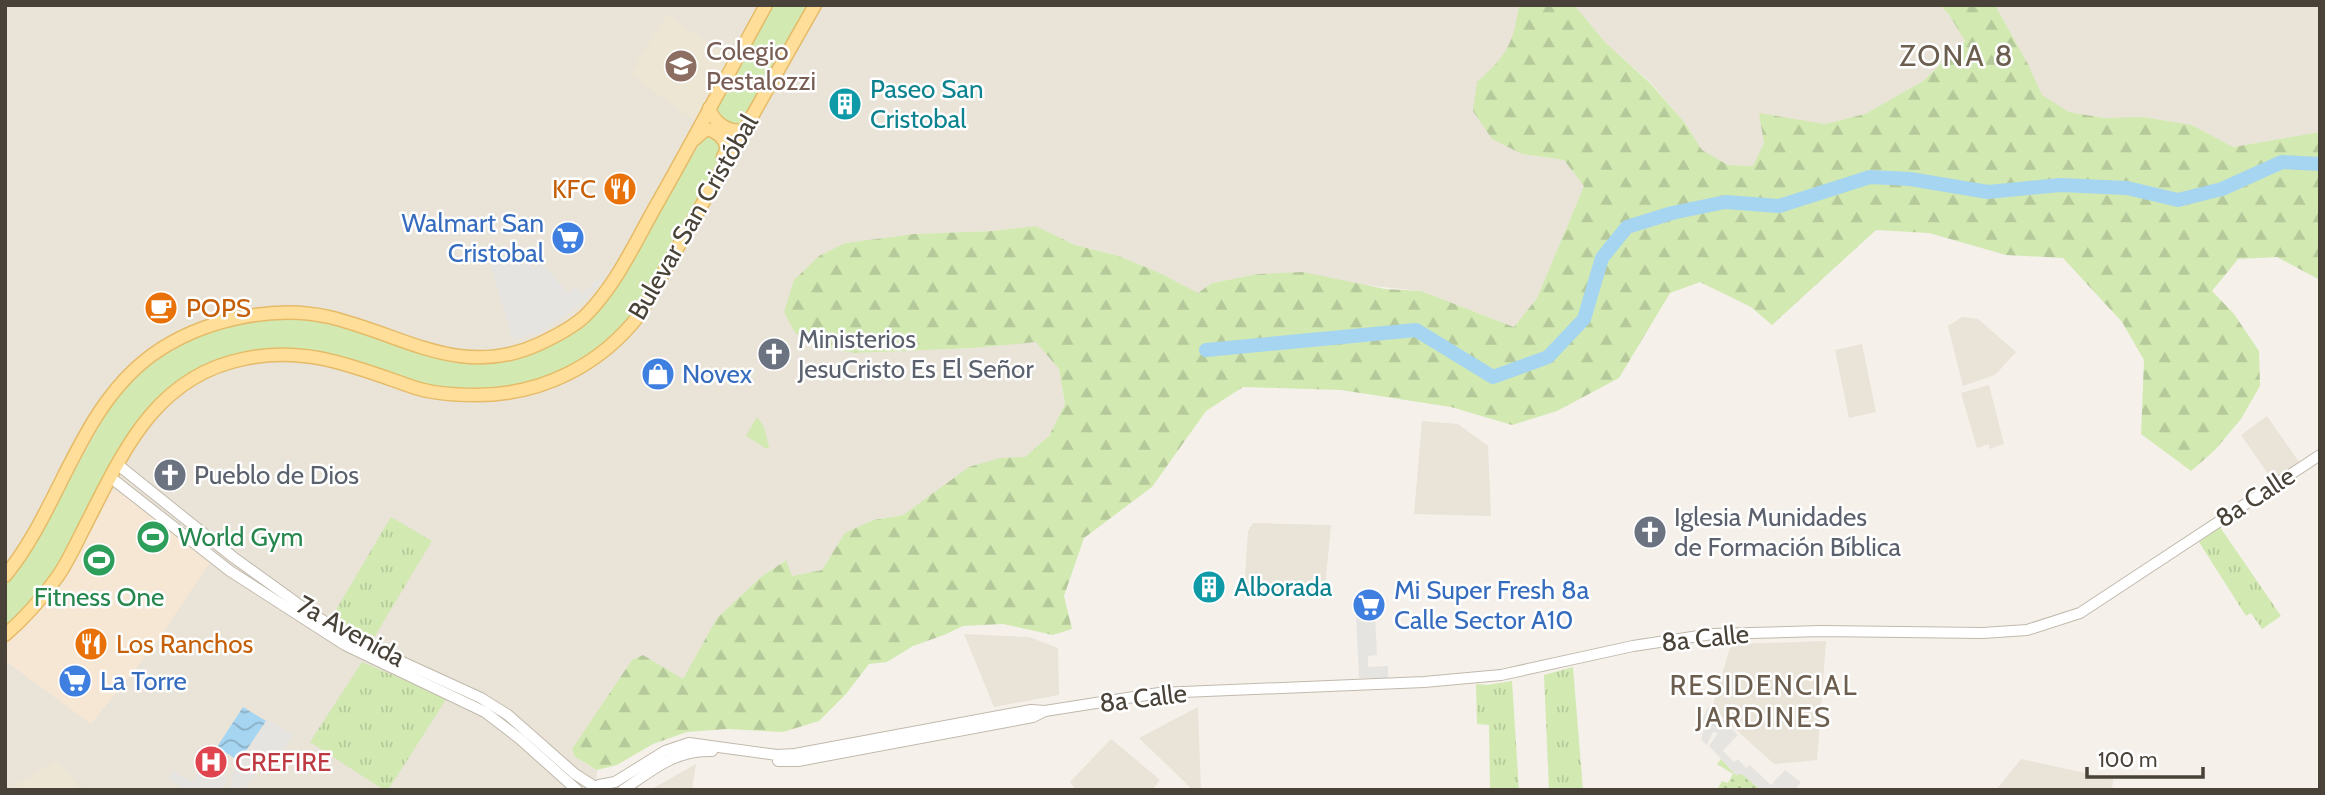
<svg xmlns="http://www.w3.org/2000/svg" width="2325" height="795" font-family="Cabin,sans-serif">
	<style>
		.residential { fill: #e9e3d8 }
		.commercial { fill: #f6e7d5 }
		.education { fill: #eee6d4 }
		.grass { fill: url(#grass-tufts) }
		.forest { fill: url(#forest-firs) }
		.park { fill: #d2e9b2 }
		.garden { fill: url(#garden-dots) }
		.parking { fill: #e6e4e1 }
		.water { fill: url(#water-waves) }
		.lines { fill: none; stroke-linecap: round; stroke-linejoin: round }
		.river { stroke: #a6d5f1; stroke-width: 14 }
		.tertiary-casing { stroke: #c1b9ac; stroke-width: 12 }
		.primary-casing { stroke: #e5bb68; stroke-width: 15 }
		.tertiary { stroke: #fff; stroke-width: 10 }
		.primary { stroke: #ffde99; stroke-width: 12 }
		.labels { text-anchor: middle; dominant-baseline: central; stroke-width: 5; stroke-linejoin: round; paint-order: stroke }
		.education-label { font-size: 26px; fill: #785e54; stroke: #fff; text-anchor: start }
		.culture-label { font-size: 26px; fill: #0d838f; stroke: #fff; text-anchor: start }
		.food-label { font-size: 26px; fill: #c56008; stroke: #fff; text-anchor: start }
		.street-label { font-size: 26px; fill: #494238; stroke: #fff }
		.shop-label { font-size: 26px; fill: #366cbe; stroke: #fff; text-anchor: start }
		.worship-label { font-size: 26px; fill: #5b616d; stroke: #fff; text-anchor: start }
		.leisure-label { font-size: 26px; fill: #27864d; stroke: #fff; text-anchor: start }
		.health-label { font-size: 26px; fill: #be3a42; stroke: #fff; text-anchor: start }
		.neighbourhood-label { font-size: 28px; letter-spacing: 2px; fill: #6c5f4f; stroke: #fff }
		.quarter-label { font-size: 30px; letter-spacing: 2px; fill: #6c5f4f; stroke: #fff }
	</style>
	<defs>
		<pattern id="grass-tufts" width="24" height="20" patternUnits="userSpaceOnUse" patternTransform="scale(1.75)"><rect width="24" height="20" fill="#d2e9b2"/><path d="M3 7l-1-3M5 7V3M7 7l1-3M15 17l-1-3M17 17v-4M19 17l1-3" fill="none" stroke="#b6c99a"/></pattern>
		<pattern id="forest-firs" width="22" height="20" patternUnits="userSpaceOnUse" patternTransform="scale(1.75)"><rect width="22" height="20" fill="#d2e9b2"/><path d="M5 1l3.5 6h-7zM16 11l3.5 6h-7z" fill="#b6c99a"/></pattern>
		<pattern id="garden-dots" width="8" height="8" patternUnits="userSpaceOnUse" patternTransform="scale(1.75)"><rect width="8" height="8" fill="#d2e9b2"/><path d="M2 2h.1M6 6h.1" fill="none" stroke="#b6c99a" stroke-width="1.8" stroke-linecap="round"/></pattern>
		<pattern id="water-waves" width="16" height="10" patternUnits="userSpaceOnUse" patternTransform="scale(1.75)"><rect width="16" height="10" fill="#a6d5f1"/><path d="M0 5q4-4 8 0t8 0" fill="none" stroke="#89aec4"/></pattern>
	</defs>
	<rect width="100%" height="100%" fill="#f5f1ea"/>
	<!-- residential -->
	<g class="residential">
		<polygon points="6,5 1519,5 1514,37 1500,61 1477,82 1522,154 1564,160 1584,186 1537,298 1514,327 1421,291 1258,274 1212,283 1199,294 1162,274 1119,256 1075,245 1036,226 992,231 914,234 845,243 855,353 975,348 1036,341 1059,369 1065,404 1049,436 1025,457 903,515 872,520 842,538 822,570 792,576 785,560 761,577 717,618 683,680 643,655 575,757 597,770 596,790 5,790"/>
		<polygon points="1574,5 1940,5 1950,16 1965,40 1923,81 1865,114 1825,124 1760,114 1764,143 1754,166 1728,165 1702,150 1685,123 1651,83 1606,43"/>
		<polygon points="1995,5 2320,5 2320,132 2233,147 2192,125 2144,117 2104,118 2069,112 2042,96 2029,66"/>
		<polygon points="1962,317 1978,319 2016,352 1995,375 1963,386 1948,326"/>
		<polygon points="1862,344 1876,412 1849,418 1835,350"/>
		<polygon points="1989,385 2004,444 1989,449 1989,444 1977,448 1961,393"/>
		<polygon points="2267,416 2299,462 2273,481 2241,435"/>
		<polygon points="1422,421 1458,424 1488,446 1491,516 1414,514"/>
		<polygon points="1253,523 1331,525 1324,598 1244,593 1248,531"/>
		<polygon points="964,634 1029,637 1058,648 1059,695 994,707"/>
		<polygon points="1826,641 1817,760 1774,764 1712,708 1730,648 1738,644"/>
		<polygon points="1198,707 1201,790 1193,790 1139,738"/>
		<polygon points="1111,739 1160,780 1152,790 1076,790 1070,782"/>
		<polygon points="2021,759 2113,779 2112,790 1996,790"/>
		<polygon points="696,764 692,790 650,790"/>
	</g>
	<!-- commercial -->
	<polygon class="commercial" points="111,488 132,500 210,562 154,646 91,724 5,661 5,640"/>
	<!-- education -->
	<g class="education">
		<polygon points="667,14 731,59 695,121 630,74"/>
		<polygon points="56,760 82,790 7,790"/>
	</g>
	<!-- grass -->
	<g class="grass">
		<polygon points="391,517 432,541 372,641 331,618"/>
		<polygon points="2220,527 2281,616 2262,629 2251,613 2246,616 2199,542"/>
		<polygon points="362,662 447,698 388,790 384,790 310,742"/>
		<polygon points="1573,667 1583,790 1549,790 1544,675"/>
		<polygon points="1512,681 1519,790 1490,790 1489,725 1477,724 1476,684 1487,685"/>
	</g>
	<!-- forest -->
	<path class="forest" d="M1519,5H1574L1606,43L1650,83L1685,123L1702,150L1728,165L1753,166L1764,143L1759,113L1825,124L1865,114L1923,81L1965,41L1950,16L1940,5H1995L2029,66L2042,95L2069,112L2104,118L2144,117L2192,125L2233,147L2320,132V280L2277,257L2238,259L2212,291L2234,314L2259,351L2260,386L2241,419L2215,450L2191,471L2141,434L2144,360L2122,322L2063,258L2006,255L1929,233L1876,230L1772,325L1751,307L1700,282L1670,293L1619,378L1557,411L1512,425L1451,407L1341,390L1243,387L1206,411L1152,487L1084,538L1064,596L1072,629L1053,635L1003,624L963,626L944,635L913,646L887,662L869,664L846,694L819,721L783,732L727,729L687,732L653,744L617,765L597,770L575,757L572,749L632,660L643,655L683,679L717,618L761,577L786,560L792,576L822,570L845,533L873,520L903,515L969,467L1000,458L1025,457L1049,436L1065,404L1059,369L1036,342L975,348L855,353L816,346L795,333L784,312L794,280L819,256L845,243L914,234L992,231L1036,226L1075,245L1119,256L1162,274L1198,293L1212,283L1258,274L1303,272L1385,289L1421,291L1514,327L1537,298L1584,186L1564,160L1522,154L1492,139L1473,111L1477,82C1507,55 1513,45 1519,5Z"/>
	<!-- park -->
	<g class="park">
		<path d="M769,5H809L741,126C729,127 718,119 713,109Z"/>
		<path d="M705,135C716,135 718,141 722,150L701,201L636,312L617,335L568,371L515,390L449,392L328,356L249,355L165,394L56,574L5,629V582L65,488L113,401L133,378L166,354L203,333L250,319L297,318L350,329L444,358L493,360L584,321L649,228Z"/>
		<polygon points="757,417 764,427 769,447 767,449 746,436"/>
	</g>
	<!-- garden -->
	<polygon class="garden" points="1721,759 1736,775 1742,774 1761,790 1713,790 1718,788 1722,781 1728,783 1733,774 1717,764"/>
	<!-- parking -->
	<g class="parking">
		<polygon points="523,254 533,268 540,261 568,293 575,287 583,294 601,276 604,278 586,299 561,319 540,332 513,340 489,260 502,255 512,266"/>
		<polygon points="1375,614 1377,655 1368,656 1368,667 1388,666 1388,678 1359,678 1356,616"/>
		<polygon points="1709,706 1738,735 1723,751 1734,762 1738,759 1746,768 1750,765 1771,785 1785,770 1801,782 1795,790 1761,790 1742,774 1736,775 1709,746 1718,733 1713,732 1707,745 1701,740 1704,728 1699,724"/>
		<polygon points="268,719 293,735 273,765 264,760 244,790 234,790 229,787 233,777 231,776"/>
		<polygon points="204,763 228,779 222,790 185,790 168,778 173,771 192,782"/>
	</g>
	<!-- water -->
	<polygon class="water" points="243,707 266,721 239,761 217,747"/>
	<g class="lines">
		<!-- river -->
		<polyline class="river" points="1206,350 1416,330 1493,377 1548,357 1584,319 1602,258 1627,227 1672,213 1725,202 1779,206 1870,177 1910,179 1988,192 2060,185 2127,188 2178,200 2222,189 2282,162 2320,164"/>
		<defs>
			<g id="tertiary">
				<polyline points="117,464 233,557 308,611 352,639 481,698 508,715 575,774 592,785"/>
				<polyline points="110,477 230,571 345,645 485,712 520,739 577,790"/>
				<polyline points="778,761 798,761 1033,717 1045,711"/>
				<polyline points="599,785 615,782 665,751 689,743 777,755 795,754 1031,710 1045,711 1159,693 1424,682 1501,675 1633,646 1712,634 1821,631 1983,633 2027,630 2080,613 2320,455"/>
				<path d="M623,790C651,771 676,749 712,751"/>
			</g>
			<g id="primary">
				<path d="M709,108C714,123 729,133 744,130"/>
				<path d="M695,139L706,129C717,131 724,137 727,148L723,157"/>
				<path d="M5,576C61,508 78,409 152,355C199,321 271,304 329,317C402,334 461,380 539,344C554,337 572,328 585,316C615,286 633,247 653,211C692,143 728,74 766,5"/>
				<path d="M5,635C25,618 43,597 58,576C67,563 74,548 81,534C120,459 151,378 243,359C306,345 355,367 413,387C433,394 455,395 476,395C541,395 600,366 640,314L815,5"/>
			</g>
		</defs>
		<!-- tertiary casing -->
		<use href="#tertiary" class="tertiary-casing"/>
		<!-- primary casing -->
		<use href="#primary" class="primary-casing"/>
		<!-- tertiary -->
		<use href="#tertiary" class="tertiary"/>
		<!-- primary -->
		<use href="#primary" class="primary"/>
	</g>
	<!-- icons -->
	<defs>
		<symbol id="school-disc" viewBox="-11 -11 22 22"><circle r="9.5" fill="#8d6e63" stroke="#fff"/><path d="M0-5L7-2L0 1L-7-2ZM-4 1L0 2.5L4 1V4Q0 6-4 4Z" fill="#fff"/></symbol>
		<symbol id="building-disc" viewBox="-11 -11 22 22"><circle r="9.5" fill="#0f9aa8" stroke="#fff"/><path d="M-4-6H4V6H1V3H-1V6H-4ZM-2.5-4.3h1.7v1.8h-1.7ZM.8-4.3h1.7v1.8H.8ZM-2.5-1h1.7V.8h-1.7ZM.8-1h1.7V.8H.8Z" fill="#fff"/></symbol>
		<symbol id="restaurant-disc" viewBox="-11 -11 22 22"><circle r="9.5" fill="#e8710a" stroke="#fff"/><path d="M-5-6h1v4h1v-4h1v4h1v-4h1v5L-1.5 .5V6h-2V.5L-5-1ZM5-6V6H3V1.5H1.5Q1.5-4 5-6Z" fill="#fff"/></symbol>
		<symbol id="supermarket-disc" viewBox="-11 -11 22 22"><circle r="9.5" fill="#3f7fe0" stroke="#fff"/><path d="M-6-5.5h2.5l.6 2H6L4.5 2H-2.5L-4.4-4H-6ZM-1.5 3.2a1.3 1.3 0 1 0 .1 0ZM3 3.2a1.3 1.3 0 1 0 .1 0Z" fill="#fff"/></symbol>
		<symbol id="cafe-disc" viewBox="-11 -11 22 22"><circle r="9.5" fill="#e8710a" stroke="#fff"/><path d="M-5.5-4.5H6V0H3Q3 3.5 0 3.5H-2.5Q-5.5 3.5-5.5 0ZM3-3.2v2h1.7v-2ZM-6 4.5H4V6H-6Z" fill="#fff"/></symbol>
		<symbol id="church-disc" viewBox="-11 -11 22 22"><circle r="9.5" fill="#6b7280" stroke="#fff"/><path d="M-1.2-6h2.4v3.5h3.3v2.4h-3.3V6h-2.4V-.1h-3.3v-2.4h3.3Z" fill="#fff"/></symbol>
		<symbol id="shop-disc" viewBox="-11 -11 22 22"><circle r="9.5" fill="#3f7fe0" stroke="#fff"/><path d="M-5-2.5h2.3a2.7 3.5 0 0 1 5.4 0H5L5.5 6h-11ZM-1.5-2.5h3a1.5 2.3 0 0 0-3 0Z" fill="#fff"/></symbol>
		<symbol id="stadium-disc" viewBox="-11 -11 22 22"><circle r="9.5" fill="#2e9e5b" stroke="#fff"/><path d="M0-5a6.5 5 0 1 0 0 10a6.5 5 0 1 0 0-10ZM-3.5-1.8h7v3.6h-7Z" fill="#fff"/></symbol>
		<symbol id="hospital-disc" viewBox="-11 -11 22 22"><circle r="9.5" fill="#e0444e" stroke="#fff"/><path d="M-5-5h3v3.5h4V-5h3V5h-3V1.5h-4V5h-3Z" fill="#fff"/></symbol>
	</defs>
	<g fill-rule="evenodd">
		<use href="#school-disc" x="662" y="47" width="38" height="38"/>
		<use href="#building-disc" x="826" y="85" width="38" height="38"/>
		<use href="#restaurant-disc" x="601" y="170" width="38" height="38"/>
		<use href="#supermarket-disc" x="549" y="219" width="38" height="38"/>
		<use href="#cafe-disc" x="142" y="289" width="38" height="38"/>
		<use href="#church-disc" x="755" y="335" width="38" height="38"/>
		<use href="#shop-disc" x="639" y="355" width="38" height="38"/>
		<use href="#church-disc" x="151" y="456" width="38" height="38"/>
		<use href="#church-disc" x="1631" y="513" width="38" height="38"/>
		<use href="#stadium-disc" x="134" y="518" width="38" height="38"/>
		<use href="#stadium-disc" x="80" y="541" width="38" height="38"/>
		<use href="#building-disc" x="1190" y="568" width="38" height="38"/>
		<use href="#supermarket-disc" x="1350" y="586" width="38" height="38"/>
		<use href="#restaurant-disc" x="72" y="625" width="38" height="38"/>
		<use href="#supermarket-disc" x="56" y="662" width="38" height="38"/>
		<use href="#hospital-disc" x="192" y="743" width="38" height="38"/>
	</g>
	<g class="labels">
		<!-- education labels -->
		<g class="education-label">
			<text x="706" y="51">Colegio<tspan x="706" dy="30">Pestalozzi</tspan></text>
		</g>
		<!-- culture labels -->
		<g class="culture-label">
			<text x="870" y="89">Paseo San<tspan x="870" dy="30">Cristobal</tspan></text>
			<text x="1234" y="587">Alborada</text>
		</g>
		<!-- food labels -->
		<g class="food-label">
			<text x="596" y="189" text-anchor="end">KFC</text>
			<text x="186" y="308">POPS</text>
			<text x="116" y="644">Los Ranchos</text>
		</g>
		<!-- street labels -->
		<g class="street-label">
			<text transform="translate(693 217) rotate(-60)">Bulevar San Cristóbal</text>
			<text transform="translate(2255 497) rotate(-33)">8a Calle</text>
			<text transform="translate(351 631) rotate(29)">7a Avenida</text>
			<text transform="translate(1705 638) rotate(-6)">8a Calle</text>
			<text transform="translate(1143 698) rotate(-7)">8a Calle</text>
		</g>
		<!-- shop labels -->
		<g class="shop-label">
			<text x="544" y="223" text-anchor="end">Walmart San<tspan x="544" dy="30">Cristobal</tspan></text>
			<text x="682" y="374">Novex</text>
			<text x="1394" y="590">Mi Super Fresh 8a<tspan x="1394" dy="30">Calle Sector A10</tspan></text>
			<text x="100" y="681">La Torre</text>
		</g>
		<!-- worship labels -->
		<g class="worship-label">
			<text x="798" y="339">Ministerios<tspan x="798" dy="30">JesuCristo Es El Señor</tspan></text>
			<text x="194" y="475">Pueblo de Dios</text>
			<text x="1674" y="517">Iglesia Munidades<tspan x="1674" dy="30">de Formación Bíblica</tspan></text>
		</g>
		<!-- leisure labels -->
		<g class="leisure-label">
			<text x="178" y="537">World Gym</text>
			<text x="99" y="597" text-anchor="middle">Fitness One</text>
		</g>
		<!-- health labels -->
		<g class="health-label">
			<text x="235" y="762">CREFIRE</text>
		</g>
		<!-- neighbourhood labels -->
		<g class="neighbourhood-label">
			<text x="1764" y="685">RESIDENCIAL<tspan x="1764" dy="32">JARDINES</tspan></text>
		</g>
		<!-- quarter labels -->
		<g class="quarter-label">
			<text x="1957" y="55">ZONA 8</text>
		</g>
	</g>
	<!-- border -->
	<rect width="2325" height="795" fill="none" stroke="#494238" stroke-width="14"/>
	<!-- scale -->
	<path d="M2087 767v10h116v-10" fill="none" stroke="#494238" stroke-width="3.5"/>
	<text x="2098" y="767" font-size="21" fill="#494238" stroke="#ffffff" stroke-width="5" paint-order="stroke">100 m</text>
</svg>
